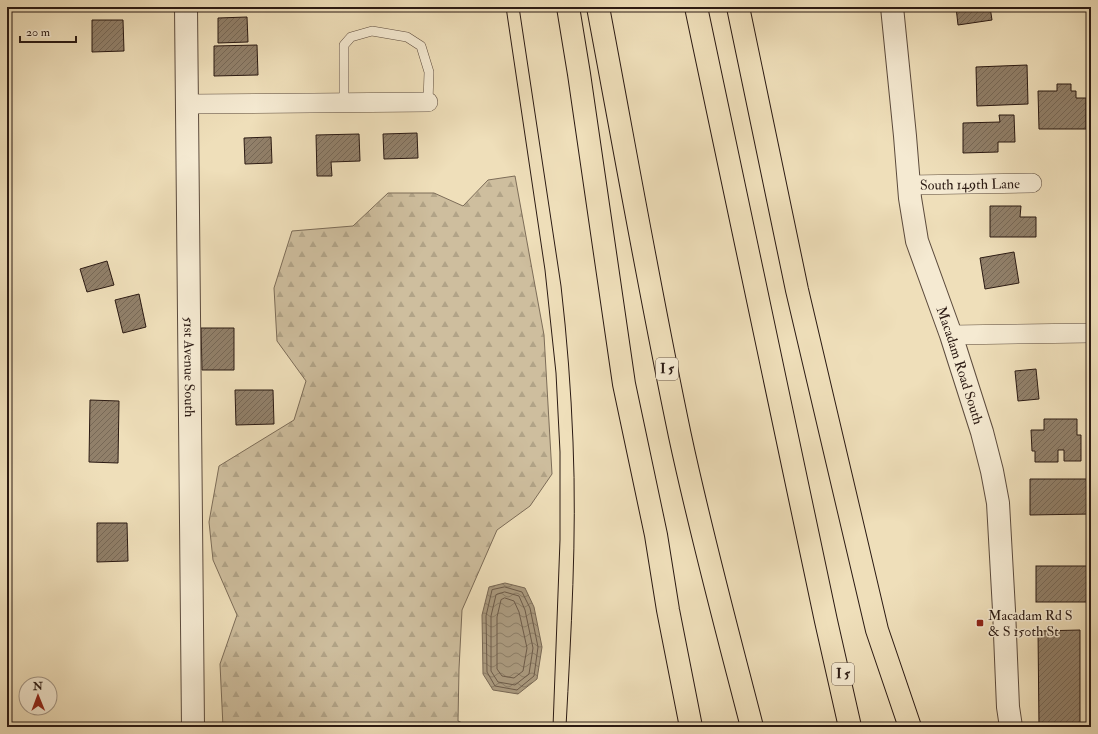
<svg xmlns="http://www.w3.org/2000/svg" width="1098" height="734" font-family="'IM FELL Double Pica',serif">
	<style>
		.forest { fill: url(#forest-firs); stroke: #7c6c58 }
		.water { fill: url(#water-waves); stroke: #786855 }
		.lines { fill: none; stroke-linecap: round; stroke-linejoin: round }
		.shore { stroke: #6c5b4a; stroke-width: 1 }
		.building { fill: url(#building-hatch); stroke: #2b1a13 }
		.service-casing { stroke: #5c4b3d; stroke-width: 10 }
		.minor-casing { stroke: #5c4b3d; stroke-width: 20 }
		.tertiary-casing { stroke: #5c4b3d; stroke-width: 24 }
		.motorway-casing { stroke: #2b1a13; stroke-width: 24 }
		.service { stroke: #f5ead2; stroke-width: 9 }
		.minor { stroke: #f5ead2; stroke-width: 19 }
		.tertiary { stroke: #f5ead2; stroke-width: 22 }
		.motorway { stroke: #efdfba; stroke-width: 22 }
		.tram { stroke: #2b1a13; stroke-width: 1 }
		.poi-dot { fill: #8f2418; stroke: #f5ead2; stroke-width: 1.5 }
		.labels { text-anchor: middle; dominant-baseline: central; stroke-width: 3; stroke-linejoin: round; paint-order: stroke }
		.shield { fill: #f5ead2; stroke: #68584c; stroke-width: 1 }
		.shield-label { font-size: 13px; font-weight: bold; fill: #2b1a13 }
		.street-label { font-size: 14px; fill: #2b1a13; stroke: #f5ead2 }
		.poi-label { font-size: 14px; fill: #2b1a13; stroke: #f5ead2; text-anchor: start }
	</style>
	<defs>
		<pattern id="forest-firs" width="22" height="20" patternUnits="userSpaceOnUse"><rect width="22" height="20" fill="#cebe9e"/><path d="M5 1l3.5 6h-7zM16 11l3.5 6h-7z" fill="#b1a387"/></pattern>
		<pattern id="water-waves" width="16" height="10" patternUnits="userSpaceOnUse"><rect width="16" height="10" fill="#ac9c81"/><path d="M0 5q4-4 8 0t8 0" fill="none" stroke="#8c7e68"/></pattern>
		<pattern id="building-hatch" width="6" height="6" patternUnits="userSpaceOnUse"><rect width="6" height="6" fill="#91806a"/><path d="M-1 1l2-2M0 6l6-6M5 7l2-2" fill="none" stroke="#776856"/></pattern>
	</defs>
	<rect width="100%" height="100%" fill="#efdfba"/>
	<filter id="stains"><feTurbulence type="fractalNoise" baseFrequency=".005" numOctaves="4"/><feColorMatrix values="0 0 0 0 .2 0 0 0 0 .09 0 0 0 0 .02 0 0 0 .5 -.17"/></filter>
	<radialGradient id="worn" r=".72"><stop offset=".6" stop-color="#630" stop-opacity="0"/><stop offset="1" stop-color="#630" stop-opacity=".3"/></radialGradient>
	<!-- forest -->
	<polygon class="forest" points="515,176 544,335 552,474 530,506 497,530 462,610 459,669 458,721 471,727 223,727 220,664 237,615 213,560 209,522 219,466 294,420 306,381 277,341 274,288 292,231 353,226 388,193 434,193 463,206 488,180"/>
	<!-- water -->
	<polygon class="water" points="505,583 525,588 534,607 542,647 537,679 518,694 493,690 483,674 482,615 489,587"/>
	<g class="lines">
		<!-- shore -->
		<g class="shore">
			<polygon points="505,587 522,592 530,608 538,647 534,676 517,690 495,686 487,672 486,616 492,590"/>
			<polygon points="505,592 519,596 525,610 533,648 529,674 515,685 498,682 491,671 491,616 496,595"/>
			<polygon points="505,598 514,601 519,612 527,648 523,671 514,678 502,676 497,669 497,617 501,600"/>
		</g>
	</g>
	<!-- building -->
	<g class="building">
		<polygon points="956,7 990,7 992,20 958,25"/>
		<polygon points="247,17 248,42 218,43 218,18"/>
		<polygon points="92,20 123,20 124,51 92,52"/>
		<polygon points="257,45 258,75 214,76 214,46"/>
		<polygon points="1027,65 1028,104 977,106 976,67"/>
		<polygon points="1057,84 1071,84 1071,91 1076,91 1076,98 1086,98 1086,129 1039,129 1038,91 1057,91"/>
		<polygon points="999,115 1014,115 1015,142 998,142 998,152 963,153 963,123 1000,122"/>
		<polygon points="417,133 418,158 384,159 383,134"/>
		<polygon points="359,134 360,161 331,162 332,176 317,176 316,135"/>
		<polygon points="271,137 272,163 245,164 244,138"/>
		<polygon points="990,206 1021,206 1020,217 1036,217 1036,237 990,237"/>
		<polygon points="1014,252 1019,283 985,289 980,258"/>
		<polygon points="107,261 114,285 87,292 80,269"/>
		<polygon points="139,294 146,327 123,333 115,300"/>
		<polygon points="201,328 234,328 234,370 202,370"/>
		<polygon points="1036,369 1039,399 1018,401 1015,371"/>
		<polygon points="235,390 273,390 274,424 236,425"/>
		<polygon points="90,400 119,401 118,463 89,462"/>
		<polygon points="1044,419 1077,419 1077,435 1081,435 1081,461 1064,461 1064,450 1058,450 1058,462 1035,462 1035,451 1032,451 1031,430 1044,430"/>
		<polygon points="1030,479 1091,479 1091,514 1030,515"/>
		<polygon points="97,523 127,523 128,561 97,562"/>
		<rect x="1036" y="566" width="55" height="36"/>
		<polygon points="1080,630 1080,727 1039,727 1038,631"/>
	</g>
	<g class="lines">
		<defs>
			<polyline id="service" points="344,103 344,45 351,37 372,31 407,37 421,46 429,72 428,102"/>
			<g id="minor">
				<polyline points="187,104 428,102"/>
				<path id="s1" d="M908,185L1032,183"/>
				<polyline points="951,335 1091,333"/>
			</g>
			<g id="tertiary">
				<path id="s2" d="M186,7L193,727"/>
				<path id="s3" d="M892,7L905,136L910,198L917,241L951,335L982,432L992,471L998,503L1004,610L1008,707L1011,727"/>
			</g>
			<g id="motorway">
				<polyline points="568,7 579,74 624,384 656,535 668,610 691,727"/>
				<path d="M598,7C625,150 650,293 680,436C701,534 727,630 752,727"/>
				<polyline points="696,7 826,621 850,727"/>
				<polyline points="738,7 797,290 877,630 910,727"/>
			</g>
		</defs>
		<!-- service casing -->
		<use href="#service" class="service-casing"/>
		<!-- minor casing -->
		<use href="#minor" class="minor-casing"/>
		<!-- tertiary casing -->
		<use href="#tertiary" class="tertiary-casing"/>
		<!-- motorway casing -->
		<use href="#motorway" class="motorway-casing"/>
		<!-- service -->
		<use href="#service" class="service"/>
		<!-- minor -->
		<use href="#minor" class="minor"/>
		<!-- tertiary -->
		<use href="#tertiary" class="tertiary"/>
		<!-- motorway -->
		<use href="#motorway" class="motorway"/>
		<!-- tram -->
		<g class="tram">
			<polyline points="506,7 545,270 556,373 560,452 560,540 553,727"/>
			<path d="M519,7L561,286C567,338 571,390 573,442C577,537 571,632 566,727"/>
		</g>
	</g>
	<!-- markers -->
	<rect class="poi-dot" x="976" y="619" width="8" height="8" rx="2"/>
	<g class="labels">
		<!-- shield labels -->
		<g class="shield">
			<rect x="656" y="358" width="22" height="22" rx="3"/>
			<rect x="832" y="663" width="22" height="22" rx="3"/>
		</g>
		<g class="shield-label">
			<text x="667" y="369">I 5</text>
			<text x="843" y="674">I 5</text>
		</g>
		<!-- street labels -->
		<g class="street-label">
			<text stroke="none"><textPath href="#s1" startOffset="62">South 149th Lane</textPath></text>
			<text stroke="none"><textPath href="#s3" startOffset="367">Macadam Road South</textPath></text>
			<text stroke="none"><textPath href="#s2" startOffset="360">51st Avenue South</textPath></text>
		</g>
		<!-- poi labels -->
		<g class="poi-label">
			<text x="988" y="615">Macadam Rd S<tspan x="988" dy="16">&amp; S 150th St</tspan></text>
		</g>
	</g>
	<!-- margin -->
	<rect width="1098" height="734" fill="none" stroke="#efdfba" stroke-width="24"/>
	<rect x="8" y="8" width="1082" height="718" fill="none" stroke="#2b1a13" stroke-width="2"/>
	<rect x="12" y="12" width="1074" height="710" fill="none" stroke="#2b1a13"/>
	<!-- north arrow -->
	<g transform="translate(38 696) rotate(359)"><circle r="19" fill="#f5ead2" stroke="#a49786"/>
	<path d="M0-3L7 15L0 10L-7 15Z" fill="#8f2418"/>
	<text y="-6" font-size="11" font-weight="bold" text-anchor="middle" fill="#2b1a13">N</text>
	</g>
	<!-- scale -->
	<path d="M20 36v6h56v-6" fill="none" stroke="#2b1a13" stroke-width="2"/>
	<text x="26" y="36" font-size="12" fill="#2b1a13" stroke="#f5ead2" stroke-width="3" paint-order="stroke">20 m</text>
	<rect width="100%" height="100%" filter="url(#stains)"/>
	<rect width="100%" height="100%" fill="url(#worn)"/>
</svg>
